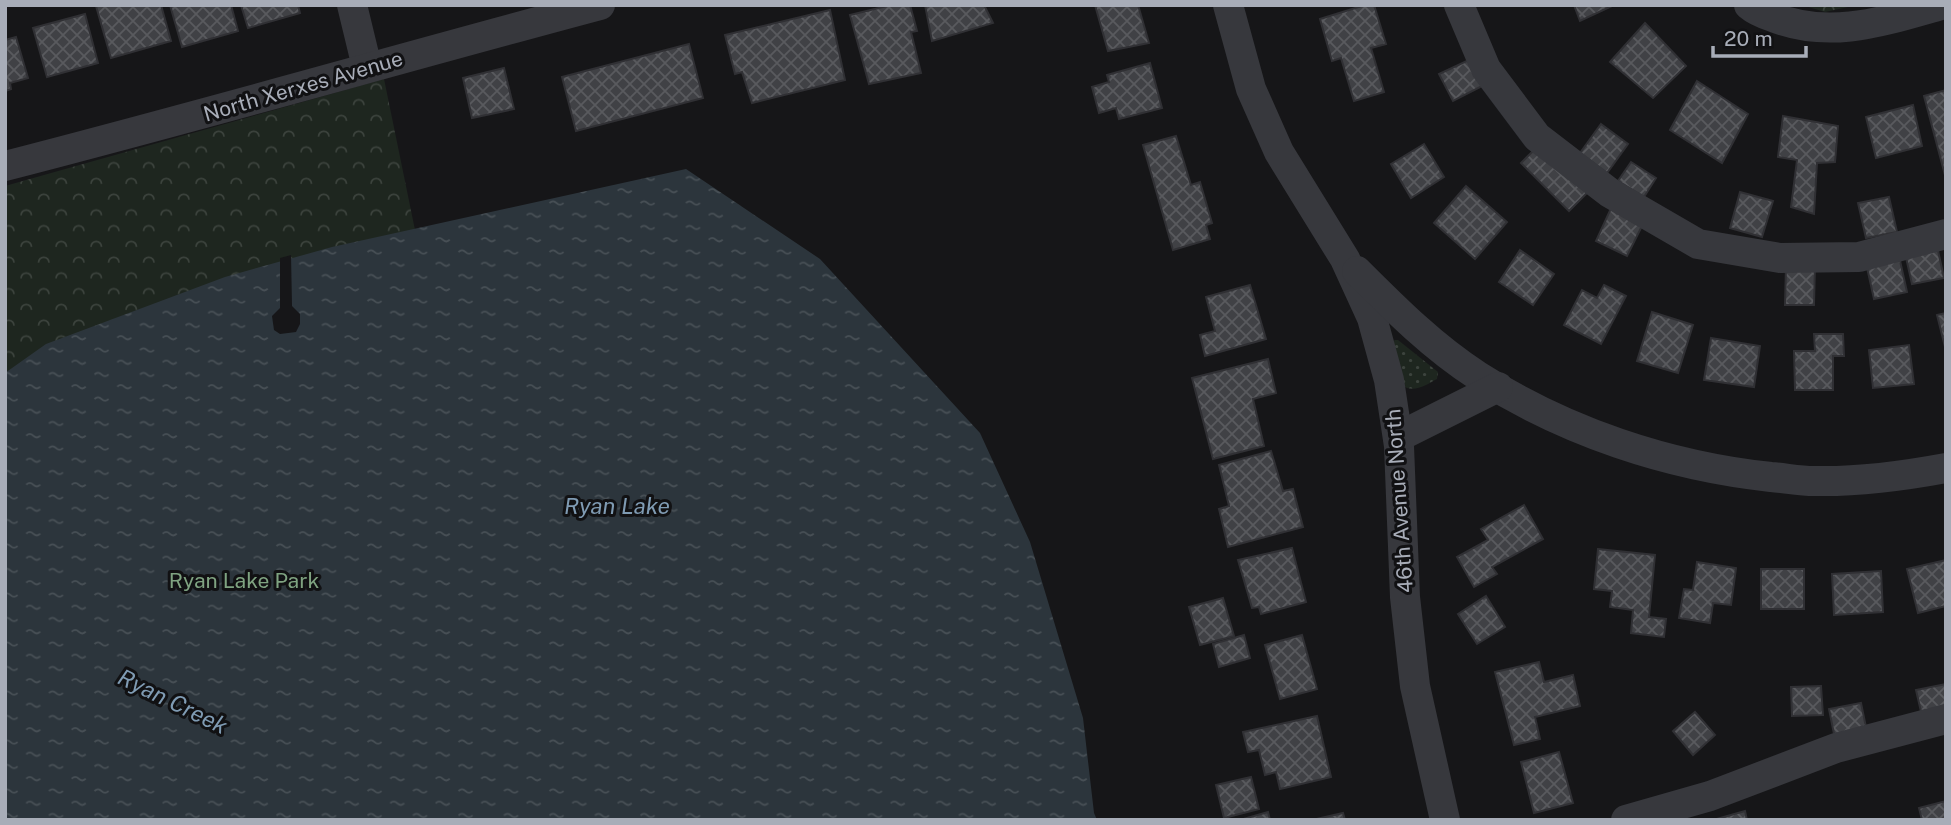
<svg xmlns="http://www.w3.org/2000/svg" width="1951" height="825" font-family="'Public Sans',sans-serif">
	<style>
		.grass { fill: url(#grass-dots) }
		.forest { fill: url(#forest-crowns) }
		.water { fill: url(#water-ripples) }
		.pier { fill: #161618 }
		.building { fill: url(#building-cross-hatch); stroke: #303034; stroke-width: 2 }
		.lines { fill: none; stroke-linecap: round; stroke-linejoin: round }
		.minor { stroke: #37383d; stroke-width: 30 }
		.labels { text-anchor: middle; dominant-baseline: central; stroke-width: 6; stroke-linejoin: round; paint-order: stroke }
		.street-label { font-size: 21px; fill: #a8adb8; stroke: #111113 }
		.park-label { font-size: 21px; fill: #7fa381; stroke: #111113 }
		.water-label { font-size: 23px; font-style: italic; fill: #7f9bb3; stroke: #111113 }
	</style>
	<defs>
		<pattern id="grass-dots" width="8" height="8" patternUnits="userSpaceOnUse" patternTransform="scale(1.75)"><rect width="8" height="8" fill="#1e261f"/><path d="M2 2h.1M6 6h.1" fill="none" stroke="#3c433d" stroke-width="1.8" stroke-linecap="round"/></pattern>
		<pattern id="forest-crowns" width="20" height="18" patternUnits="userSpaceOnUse" patternTransform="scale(1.75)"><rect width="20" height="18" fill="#1e261f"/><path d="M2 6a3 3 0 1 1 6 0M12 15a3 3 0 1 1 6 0" fill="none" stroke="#3c433d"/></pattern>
		<pattern id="water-ripples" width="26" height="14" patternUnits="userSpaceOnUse" patternTransform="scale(1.75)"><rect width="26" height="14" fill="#2c353c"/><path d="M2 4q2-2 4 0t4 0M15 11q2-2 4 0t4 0" fill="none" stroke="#485056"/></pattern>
		<pattern id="building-cross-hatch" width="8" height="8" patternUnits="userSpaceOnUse" patternTransform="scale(1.75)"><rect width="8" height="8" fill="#404145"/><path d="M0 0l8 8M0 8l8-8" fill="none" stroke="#595a5e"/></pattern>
	</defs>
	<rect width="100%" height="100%" fill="#161618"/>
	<!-- grass -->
	<path class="grass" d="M1395,340H1398L1438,372L1437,379C1426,385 1413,394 1402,385L1392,342Z"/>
	<!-- forest -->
	<g class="forest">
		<polygon points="1802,5 1857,5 1825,12"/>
		<polygon points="384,79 536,820 5,820 5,186"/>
	</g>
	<!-- water -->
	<polygon class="water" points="686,169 820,259 980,433 1030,542 1083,718 1094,813 1097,820 5,820 5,373 46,344 225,277 332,247"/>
	<!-- pier -->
	<polygon class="pier" points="291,255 292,306 300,314 300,324 296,332 280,334 274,330 272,316 280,308 280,258"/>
	<!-- building -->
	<g class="building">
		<polygon points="101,5 161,5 171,41 111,58 96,6"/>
		<polygon points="170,5 231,5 238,31 182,47"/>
		<polygon points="241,5 298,5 300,13 248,28"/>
		<polygon points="891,5 910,5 917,31 911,32 921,73 869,84 850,15"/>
		<polygon points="925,5 984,5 993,23 932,41"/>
		<polygon points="1095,5 1138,5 1149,43 1108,51"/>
		<polygon points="1365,5 1374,5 1386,44 1371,48 1384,92 1354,101 1341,58 1332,61 1320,19"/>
		<polygon points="1574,5 1614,5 1580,21"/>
		<polygon points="830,10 845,80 752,103 742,72 735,74 725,35"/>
		<polygon points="85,14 98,63 47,77 33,28"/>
		<polygon points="1645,23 1686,66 1653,98 1610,62"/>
		<polygon points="16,37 28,78 10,83 11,89 5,91 5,40"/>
		<polygon points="689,44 703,98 576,131 562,77"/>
		<polygon points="1473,58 1486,84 1453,101 1439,74"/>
		<polygon points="1150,63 1162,108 1119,119 1116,108 1099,113 1092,87 1109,82 1107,75"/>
		<polygon points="504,68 514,109 472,118 463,78"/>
		<polygon points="1697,81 1748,114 1722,163 1670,130"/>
		<polygon points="1946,90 1946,179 1924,96"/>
		<polygon points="1913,105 1922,146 1876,158 1866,117"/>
		<polygon points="1783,116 1838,126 1835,162 1817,163 1814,214 1791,207 1797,160 1778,157"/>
		<polygon points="1601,124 1628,144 1607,173 1580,153"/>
		<polygon points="1176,136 1191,185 1200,182 1212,223 1206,225 1210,239 1173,250 1143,145"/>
		<polygon points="1424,144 1444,177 1411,198 1391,164"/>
		<polygon points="1540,144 1587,193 1569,211 1521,163"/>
		<polygon points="1631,162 1656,178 1644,197 1618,181"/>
		<polygon points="1466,186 1507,222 1475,259 1434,223"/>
		<polygon points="1740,192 1773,201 1762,237 1730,228"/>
		<polygon points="1889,197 1897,232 1866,238 1858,203"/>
		<polygon points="1612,206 1644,222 1627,256 1596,241"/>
		<polygon points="1937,246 1944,278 1912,284 1905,253"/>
		<polygon points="1520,250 1554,274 1533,305 1499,282"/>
		<polygon points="1899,256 1907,292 1874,299 1866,263"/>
		<polygon points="1786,265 1815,265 1814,305 1785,305"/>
		<polygon points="1250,285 1266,339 1205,356 1200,335 1215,331 1206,297"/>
		<polygon points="1604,285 1626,296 1601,344 1564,325 1582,290 1597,298"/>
		<polygon points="1652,312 1693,325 1678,373 1637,361"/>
		<polygon points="1946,313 1946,351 1937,315"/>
		<polygon points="1814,334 1843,334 1844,356 1833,356 1833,390 1795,390 1794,351 1815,351"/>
		<polygon points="1711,338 1760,346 1754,387 1704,380"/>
		<polygon points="1909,345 1914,384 1873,388 1869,350"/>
		<polygon points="1268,359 1276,393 1253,399 1264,446 1213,459 1192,378"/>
		<polygon points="1271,451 1283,491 1293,489 1303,527 1228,547 1219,509 1229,506 1219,465"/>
		<polygon points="1524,505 1543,539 1492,567 1497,574 1474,587 1457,557 1488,540 1481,529"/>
		<polygon points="1292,548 1306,602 1261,614 1259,607 1252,608 1238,560"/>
		<polygon points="1598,549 1655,555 1649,617 1666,619 1664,637 1631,633 1633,610 1610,607 1612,591 1594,589"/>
		<polygon points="1946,560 1946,606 1918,613 1907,569"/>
		<polygon points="1697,562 1736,568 1731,605 1713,603 1710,623 1679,618 1684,589 1693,590"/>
		<rect x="1761" y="569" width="43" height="40"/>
		<polygon points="1881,571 1883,612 1834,615 1832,574"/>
		<polygon points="1486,596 1505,627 1477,644 1458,614"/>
		<polygon points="1223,598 1234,636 1200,645 1189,607"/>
		<polygon points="1244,635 1250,658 1219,667 1213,644"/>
		<polygon points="1302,635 1317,689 1280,699 1265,645"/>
		<polygon points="1539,662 1544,682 1573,675 1580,706 1535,717 1540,739 1514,745 1495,672"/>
		<polygon points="1946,684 1946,711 1922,716 1916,690"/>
		<polygon points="1821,686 1823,715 1792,716 1791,687"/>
		<polygon points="1861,703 1867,732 1835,739 1829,709"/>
		<polygon points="1695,712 1715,735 1693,755 1673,731"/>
		<polygon points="1317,716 1331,777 1280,789 1276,772 1265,775 1259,750 1248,752 1243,732"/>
		<polygon points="1559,752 1573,803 1534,813 1521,762"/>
		<polygon points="1251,777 1259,809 1224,818 1216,785"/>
		<polygon points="1946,801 1946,820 1922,820 1919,808"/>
		<polygon points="1745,811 1747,820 1713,820"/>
		<polygon points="1268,812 1270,820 1240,820"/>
		<polygon points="1343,813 1345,820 1312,820"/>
	</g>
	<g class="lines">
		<!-- minor -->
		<g class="minor">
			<polyline points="352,5 367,67"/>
			<polyline points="1228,5 1251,89 1279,152 1345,259 1372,318 1389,380 1399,446 1405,597 1415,686 1445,820"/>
			<polyline points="1459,5 1486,69 1537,137 1610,193 1698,244 1780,258 1859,257 1946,234"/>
			<path d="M1749,5C1756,11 1764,14 1773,17C1830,40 1884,21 1941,5"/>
			<path d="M5,166C204,115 401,58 600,5"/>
			<path d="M1357,271C1395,309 1433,347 1478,376C1566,432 1668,466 1771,477C1785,478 1800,481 1814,481C1858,482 1903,476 1946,468"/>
			<polyline points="1398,437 1498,387"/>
			<polyline points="1626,820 1710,796 1836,748 1946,719"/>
		</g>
	</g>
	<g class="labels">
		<!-- street labels -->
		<g class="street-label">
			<text transform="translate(303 86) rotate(-16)">North Xerxes Avenue</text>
			<text transform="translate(1399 501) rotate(-94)">46th Avenue North</text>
		</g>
		<!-- park labels -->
		<g class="park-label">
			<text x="244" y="580">Ryan Lake Park</text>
		</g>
		<!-- water labels -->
		<g class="water-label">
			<text x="617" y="505">Ryan Lake</text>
			<text transform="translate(173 701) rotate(26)">Ryan Creek</text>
		</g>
	</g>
	<!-- border -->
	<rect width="1951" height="825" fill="none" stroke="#a8adb8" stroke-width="14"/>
	<!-- scale -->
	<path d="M1713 46v10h93v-10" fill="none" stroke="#a8adb8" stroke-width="3.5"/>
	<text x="1724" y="46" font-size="21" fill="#a8adb8" stroke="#111113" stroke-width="5" paint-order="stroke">20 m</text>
</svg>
